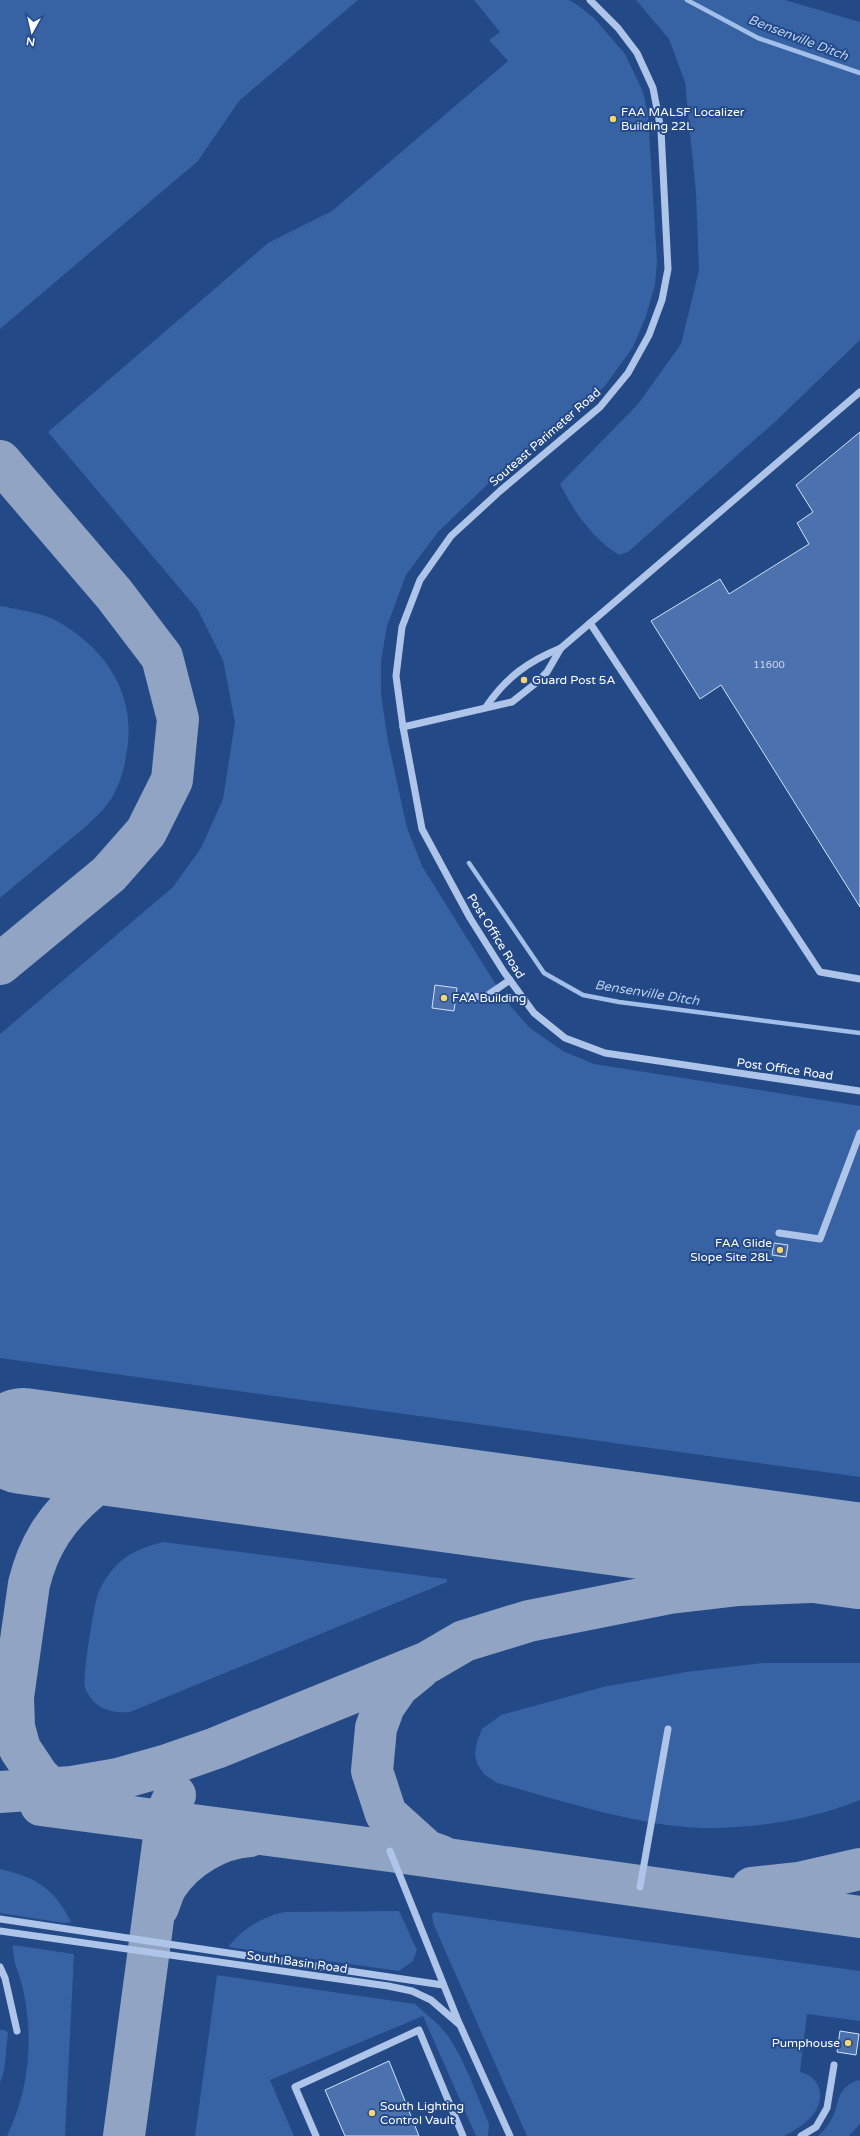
<svg xmlns="http://www.w3.org/2000/svg" width="860" height="2136" font-family="'Varela Round',sans-serif">
	<style>
		.green { fill: #3762a4 }
		.lines { fill: none; stroke-linecap: round; stroke-linejoin: round }
		.stream { stroke: #a2bfea; stroke-width: 4.5 }
		.taxiway { stroke: #91a4c3; stroke-width: 42 }
		.runway { stroke: #91a4c3; stroke-width: 106 }
		.building { fill: #4b72af; stroke: #d2e1f7 }
		.minor { stroke: #aec5e9; stroke-width: 7 }
		.poi-dot { fill: #f4d671; stroke: #234987; stroke-width: 1.5 }
		.labels { text-anchor: middle; dominant-baseline: central; stroke-width: 4; stroke-linejoin: round; paint-order: stroke }
		.number-label { font-size: 10px; fill: #d2dceb }
		.poi-label { font-size: 12px; fill: #fff; stroke: #234987; text-anchor: start }
		.street-label { font-size: 12px; fill: #fff; stroke: #234987 }
		.water-label { font-size: 13px; font-style: italic; fill: #bad0f0; stroke: #234987 }
	</style>
	<rect width="100%" height="100%" fill="#234987"/>
	<!-- green -->
	<g class="green">
		<polygon points="0,0 358,0 239,101 198,161 0,329"/>
		<polygon points="474,0 569,0 576,4 594,18 625,54 643,92 648,114 657,261 655,285 646,316 633,347 605,386 492,480 438,532 406,575 387,626 381,661 381,694 388,741 407,828 422,866 506,1001 530,1028 563,1051 594,1064 860,1106 860,1477 0,1358 0,1034 173,887 201,848 223,799 235,722 223,660 198,610 48,432 268,243 332,211 508,61 489,40 500,32"/>
		<path d="M636,0H785L860,22V340L776,421L628,552L619,555C593,539 573,511 560,484L638,404L681,344L699,270L696,193L685,82L669,39Z"/>
		<path d="M0,606L7,607C23,611 43,613 57,621C108,650 138,697 126,756C124,771 119,786 111,799C98,818 79,832 61,847C41,864 20,881 0,898Z"/>
		<path d="M163,1542L447,1579V1582L130,1712C111,1714 93,1708 85,1688C82,1679 93,1613 96,1601C98,1590 106,1577 113,1569C126,1553 144,1547 163,1542Z"/>
		<path d="M763,1663H860V1800C810,1820 755,1829 702,1828C636,1826 561,1800 497,1783L484,1774L477,1764L475,1754L477,1741L482,1729L501,1715L603,1687L686,1672Z"/>
		<path d="M0,1869C36,1877 54,1888 71,1922L64,1923L0,1913Z"/>
		<path d="M399,1911L417,1950L413,1961L399,1971L228,1947C243,1928 260,1918 284,1912Z"/>
		<path d="M435,1912L860,1971V2021L807,2014L800,2072C822,2077 826,2099 812,2116C805,2124 794,2131 784,2136H527L433,1923L432,1914Z"/>
		<path d="M13,1945L74,1954L65,2136H7C29,2090 34,2039 23,1989C20,1974 12,1962 13,1945Z"/>
		<path d="M217,1975L415,2004C427,2015 441,2025 450,2039C467,2065 477,2096 489,2124L488,2136H476L423,2016L270,2080L294,2136H195Z"/>
		<polygon points="0,2030 5,2030 8,2033 4,2071 0,2083"/>
		<path d="M858,2080L860,2081V2124L849,2136H818C822,2132 827,2127 830,2122C842,2102 833,2090 858,2080Z"/>
	</g>
	<g class="lines">
		<!-- stream -->
		<g class="stream">
			<polyline points="687,0 758,38 860,73"/>
			<polyline points="469,863 544,973 583,995 619,1002 860,1033"/>
		</g>
		<!-- taxiway -->
		<g class="taxiway">
			<polyline points="0,461 114,594 162,657 178,719 172,780 146,832 109,874 0,964"/>
			<polyline points="419,1669 398,1686 384,1706 376,1728 372,1771 386,1814 427,1851 441,1856"/>
			<polyline points="0,1792 72,1787 118,1779 164,1766 216,1748 428,1662 464,1641 529,1621 670,1593 739,1585 860,1580"/>
			<path d="M69,1801L52,1790L38,1776L20,1749L14,1727L13,1697L29,1584C39,1543 58,1516 90,1489C96,1484 103,1477 109,1474C121,1467 148,1463 162,1459"/>
			<polyline points="41,1805 390,1851 860,1917"/>
			<polyline points="752,1888 799,1883 860,1869"/>
			<path d="M158,1907C161,1900 163,1891 167,1885C185,1858 218,1838 250,1836"/>
			<polyline points="124,2136 166,1822 170,1806 175,1795"/>
		</g>
		<!-- runway -->
		<polyline class="runway" points="23,1441 860,1556"/>
	</g>
	<!-- building -->
	<g class="building">
		<polygon points="860,432 860,907 721,685 700,699 651,621 720,579 729,594 809,544 797,523 813,512 796,485"/>
		<polygon points="435,985 457,988 454,1011 432,1008"/>
		<polygon points="774,1243 788,1245 786,1257 772,1255"/>
		<polygon points="840,2031 859,2034 856,2055 837,2052"/>
		<polygon points="389,2061 419,2136 345,2136 325,2090"/>
	</g>
	<g class="lines">
		<!-- minor -->
		<g class="minor">
			<polyline points="590,0 618,28 637,53 653,88 661,130 668,269 662,300 649,335 628,373 600,407 500,491 451,536 420,580 402,627 396,676 403,727 422,829 470,918 504,972 534,1013 565,1038 605,1053 860,1091"/>
			<polyline points="590,623 820,972 860,979"/>
			<path d="M486,707C506,677 529,661 561,648L860,392"/>
			<polyline points="403,727 512,702 536,683 547,672 561,648"/>
			<polyline points="465,996 485,997 510,980"/>
			<polyline points="779,1233 820,1239 860,1133"/>
			<polyline points="390,1851 459,2023"/>
			<polyline points="640,1887 668,1729"/>
			<polyline points="0,1919 443,1985"/>
			<polyline points="0,1931 388,1986 412,1991 431,2000 460,2025 510,2136"/>
			<polyline points="0,1967 5,1978 17,2031"/>
			<polyline points="316,2136 295,2087 419,2030 463,2136"/>
			<polyline points="801,2136 816,2127 827,2108 834,2065"/>
		</g>
	</g>
	<!-- markers -->
	<g class="poi-dot">
		<circle cx="613" cy="119" r="4"/>
		<circle cx="524" cy="680" r="4"/>
		<circle cx="444" cy="998" r="4"/>
		<circle cx="780" cy="1250" r="4"/>
		<circle cx="848" cy="2043" r="4"/>
		<circle cx="372" cy="2113" r="4"/>
	</g>
	<g class="labels">
		<!-- number labels -->
		<g class="number-label">
			<text x="769" y="665">11600</text>
		</g>
		<!-- poi labels -->
		<g class="poi-label">
			<text x="621" y="112">FAA MALSF Localizer<tspan x="621" dy="14">Building 22L</tspan></text>
			<text x="532" y="680">Guard Post 5A</text>
			<text x="452" y="998">FAA Building</text>
			<text x="772" y="1243" text-anchor="end">FAA Glide<tspan x="772" dy="14">Slope Site 28L</tspan></text>
			<text x="840" y="2043" text-anchor="end">Pumphouse</text>
			<text x="380" y="2106">South Lighting<tspan x="380" dy="14">Control Vault</tspan></text>
		</g>
		<!-- street labels -->
		<g class="street-label">
			<text transform="translate(545 437) rotate(-41)">Souteast Parimeter Road</text>
			<text transform="translate(496 936) rotate(58)">Post Office Road</text>
			<text transform="translate(785 1069) rotate(8)">Post Office Road</text>
			<text transform="translate(297 1962) rotate(8)">South Basin Road</text>
		</g>
		<!-- water labels -->
		<g class="water-label">
			<text transform="translate(798 38) rotate(21)">Bensenville Ditch</text>
			<text transform="translate(647 993) rotate(9)">Bensenville Ditch</text>
		</g>
	</g>
	<!-- north arrow -->
	<g transform="translate(32 32) rotate(188)" stroke="#234987" stroke-width="3" paint-order="stroke">
	<path d="M0-3L7 15L0 10L-7 15Z" fill="#ffffff"/>
	<text y="-6" font-size="11" font-weight="bold" text-anchor="middle" fill="#ffffff">N</text>
	</g>
</svg>
